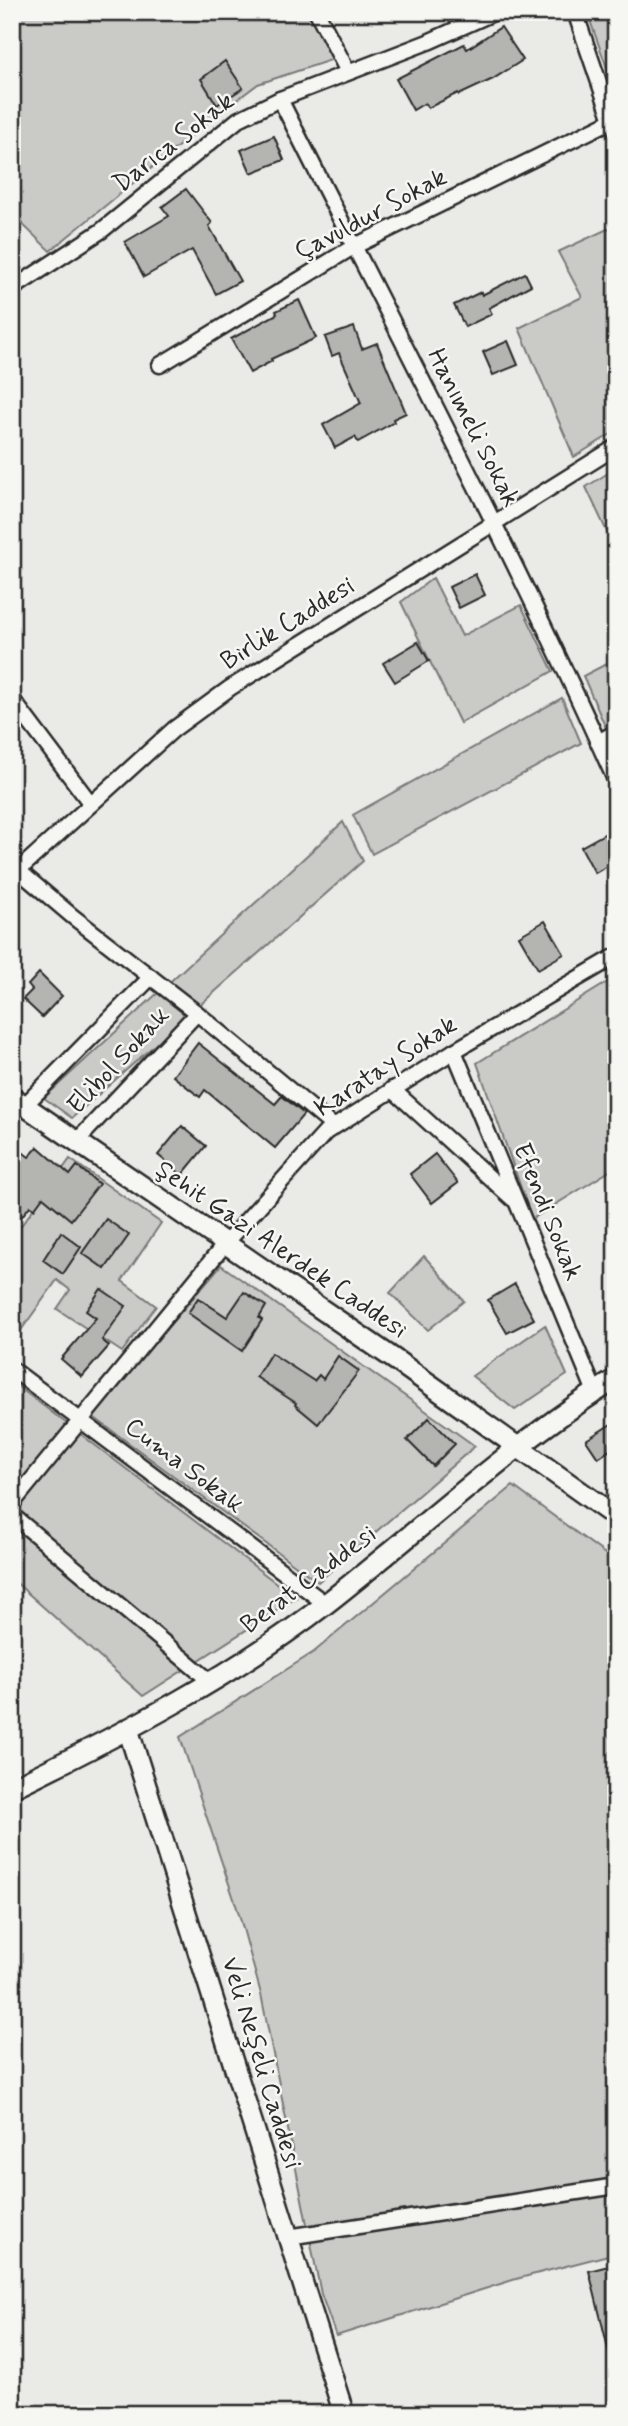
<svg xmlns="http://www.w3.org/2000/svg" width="628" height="2426" font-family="Mynerve,sans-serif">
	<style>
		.green { fill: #cacac7; stroke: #7a7a79; stroke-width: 2 }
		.building { fill: #b4b4b1; stroke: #2b2b2b; stroke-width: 2 }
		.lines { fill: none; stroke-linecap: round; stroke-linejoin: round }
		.minor-casing { stroke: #2b2b2b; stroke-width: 19 }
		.tertiary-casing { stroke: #2b2b2b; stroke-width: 24 }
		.minor { stroke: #f6f6f2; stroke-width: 14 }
		.tertiary { stroke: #f6f6f2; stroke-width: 19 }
		.labels { text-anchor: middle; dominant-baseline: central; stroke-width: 5; stroke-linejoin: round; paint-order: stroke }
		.street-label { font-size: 26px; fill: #2b2b2b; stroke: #f6f6f2 }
	</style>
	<rect width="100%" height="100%" fill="#eaeae6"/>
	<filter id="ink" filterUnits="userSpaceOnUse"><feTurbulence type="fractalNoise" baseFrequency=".0143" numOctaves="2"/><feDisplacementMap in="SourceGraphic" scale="14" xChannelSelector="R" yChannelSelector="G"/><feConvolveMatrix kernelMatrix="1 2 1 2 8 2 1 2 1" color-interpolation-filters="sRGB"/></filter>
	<g filter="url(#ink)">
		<!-- green -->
		<g class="green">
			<polygon points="12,12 314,12 337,58 258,84 214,117 50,251 12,214"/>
			<polygon points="587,12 616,12 616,93"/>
			<polygon points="616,225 616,431 574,457 519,328 582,297 558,252"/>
			<polygon points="616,468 616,551 586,487"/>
			<polygon points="433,578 462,636 521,605 553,671 460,723 401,602"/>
			<polygon points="616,659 616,720 605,726 583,676"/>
			<polygon points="562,698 581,743 372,854 353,815"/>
			<polygon points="343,822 363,861 72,1118 44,1098"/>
			<polygon points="616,977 616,1167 532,1219 477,1063"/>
			<polygon points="70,1159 161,1223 122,1281 156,1306 122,1352 57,1309 70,1290 57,1280 12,1343 12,1238"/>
			<polygon points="424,1256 464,1301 428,1330 390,1293"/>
			<polygon points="221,1265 475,1446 318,1582 92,1416"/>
			<polygon points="545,1325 567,1375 515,1410 472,1376"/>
			<polygon points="12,1382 296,1598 143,1696 12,1579"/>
			<polygon points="513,1486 616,1562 616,2253 516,2279 336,2336 321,2294 261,1994 239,1914 180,1737 314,1652"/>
		</g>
		<!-- building -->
		<g class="building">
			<polygon points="501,27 523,60 493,79 459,95 458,93 428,108 425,103 413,110 396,79 464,44 467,49"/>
			<polygon points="225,61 243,88 217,105 201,79"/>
			<polygon points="274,136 284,160 251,173 241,150"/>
			<polygon points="186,189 212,223 209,226 240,281 216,294 192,250 144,277 125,242 169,216 162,207"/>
			<polygon points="525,273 531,285 489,308 492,314 465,327 454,305 481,292 482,295"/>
			<polygon points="299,300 316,338 271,359 272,361 250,373 231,339 277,314 276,311"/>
			<polygon points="354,327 362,349 377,343 406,413 393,419 394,422 358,442 355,437 335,448 323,425 361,403 339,353 332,356 325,337"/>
			<polygon points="508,341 518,365 493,375 483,352"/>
			<polygon points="475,574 485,595 459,608 449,587"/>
			<polygon points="418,642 429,661 395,682 383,663"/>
			<polygon points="606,833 616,850 616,861 595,873 581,847"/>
			<polygon points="545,921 564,954 538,969 519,936"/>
			<polygon points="39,973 62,996 42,1017 23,999 32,990 28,985"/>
			<polygon points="198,1043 275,1104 282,1096 304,1114 275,1148 205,1090 200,1097 173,1076"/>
			<polygon points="182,1126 206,1146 182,1175 158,1155"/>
			<polygon points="12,1144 29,1157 38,1147 70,1175 77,1166 99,1184 71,1220 43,1197 34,1209 30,1206 12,1229"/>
			<polygon points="435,1154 458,1183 432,1203 410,1174"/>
			<polygon points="106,1219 129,1235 105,1269 82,1253"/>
			<polygon points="61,1232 81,1247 63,1274 43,1260"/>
			<polygon points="515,1284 534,1319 507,1333 488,1300"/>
			<polygon points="101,1289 126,1306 102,1340 109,1346 82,1377 61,1359 96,1318 86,1311"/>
			<polygon points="244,1292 266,1306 259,1318 262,1320 242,1351 188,1313 198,1298 227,1317"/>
			<polygon points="271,1353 314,1381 319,1375 323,1379 338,1356 359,1371 318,1424 295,1405 296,1403 256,1377"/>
			<polygon points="429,1418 455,1444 433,1466 407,1440"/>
			<polygon points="616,1421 616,1446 598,1458 586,1440"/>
			<polygon points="616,2264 616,2355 610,2356 589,2271"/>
		</g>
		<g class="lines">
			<defs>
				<g id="minor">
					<polyline points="317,12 348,72"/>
					<polyline points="575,12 616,132"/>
					<path d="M280,99C393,326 513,550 616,782"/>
					<polyline points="12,289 101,231 239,119 280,99 428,42 495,12"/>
					<polyline points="160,365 353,247 611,121"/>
					<polyline points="12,699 91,804"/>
					<polyline points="598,742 616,732"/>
					<polyline points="13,866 72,916 197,1013 333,1126"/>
					<polyline points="12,876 174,729 230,688 616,447"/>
					<polyline points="454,1051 595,1392"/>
					<polyline points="392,1089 513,1199"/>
					<polyline points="24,1106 151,977"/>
					<polyline points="76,1142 197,1013"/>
					<polyline points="12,1369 326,1604"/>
					<polyline points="12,1504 225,1244 326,1132 454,1051 616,956"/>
					<polyline points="12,1515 211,1682"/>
					<polyline points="288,2237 616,2186"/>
				</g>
				<g id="tertiary">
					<polyline points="12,1097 397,1361 616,1517"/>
					<polyline points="128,1729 344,2414"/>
					<path d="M12,1788C122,1734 230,1678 327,1603C423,1528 512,1443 616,1379"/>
				</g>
			</defs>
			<!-- minor casing -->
			<use href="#minor" class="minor-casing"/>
			<!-- tertiary casing -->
			<use href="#tertiary" class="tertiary-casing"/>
			<!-- minor -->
			<use href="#minor" class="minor"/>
			<!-- tertiary -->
			<use href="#tertiary" class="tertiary"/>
		</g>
	</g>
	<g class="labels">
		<!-- street labels -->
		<g class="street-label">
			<text transform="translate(174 143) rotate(-38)">Darıca Sokak</text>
			<text transform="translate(371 215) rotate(-28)">Çavuldur Sokak</text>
			<text transform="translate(473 428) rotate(63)">Hanımeli Sokak</text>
			<text transform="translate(288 624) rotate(-32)">Birlik Caddesi</text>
			<text transform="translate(119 1061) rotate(-47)">Elibol Sokak</text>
			<text transform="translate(386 1067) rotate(-33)">Karatay Sokak</text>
			<text transform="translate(547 1212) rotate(68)">Efendi Sokak</text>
			<text transform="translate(281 1250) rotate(34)">Şehit Gazi Alerdek Caddesi</text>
			<text transform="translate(184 1466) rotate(37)">Cuma Sokak</text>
			<text transform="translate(309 1580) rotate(-37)">Berat Caddesi</text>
			<text transform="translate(261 2063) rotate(73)">Veli Neşeli Caddesi</text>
		</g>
	</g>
	<!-- margin -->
	<rect width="628" height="2426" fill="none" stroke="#f6f6f2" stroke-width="42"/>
	<rect x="21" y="21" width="586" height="2384" fill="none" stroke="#2b2b2b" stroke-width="2.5" filter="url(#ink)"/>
</svg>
